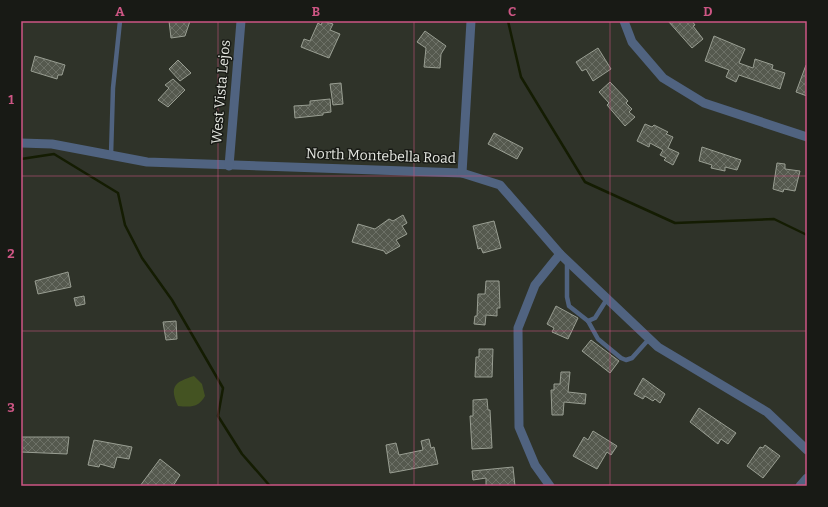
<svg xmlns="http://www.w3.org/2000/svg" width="828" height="507" font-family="Bitter,serif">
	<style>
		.green { fill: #445322 }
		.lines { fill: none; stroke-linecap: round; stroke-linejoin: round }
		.stream { stroke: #141c02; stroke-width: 2.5 }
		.building { fill: url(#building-cross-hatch); stroke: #999e92 }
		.lane { stroke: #506380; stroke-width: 4.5 }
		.street { stroke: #506380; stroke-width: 9 }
		.grid { fill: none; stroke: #cd5684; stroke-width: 1; stroke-opacity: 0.55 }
		.labels { text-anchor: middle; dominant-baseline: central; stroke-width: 3; stroke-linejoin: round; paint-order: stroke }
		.street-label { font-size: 14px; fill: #e6e8e2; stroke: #181a15 }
		.neatline { fill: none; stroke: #cd5684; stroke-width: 1.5 }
		.grid-label { font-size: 13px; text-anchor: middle; font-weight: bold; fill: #cd5684 }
	</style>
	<defs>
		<pattern id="building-cross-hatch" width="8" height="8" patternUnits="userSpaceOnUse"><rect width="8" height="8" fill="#55594e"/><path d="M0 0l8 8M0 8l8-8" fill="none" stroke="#6d7167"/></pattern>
	</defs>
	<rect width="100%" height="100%" fill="#2f3329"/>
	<!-- green -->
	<path class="green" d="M194,376L202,384L205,396C198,408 191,407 178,406C169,386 175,382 194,376Z"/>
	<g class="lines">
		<!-- stream -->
		<g class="stream">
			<polyline points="508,21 521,77 585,182 675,223 774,219 807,235"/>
			<polyline points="21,159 54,154 118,193 125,225 142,258 172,300 223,388 218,416 242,454 270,486"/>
		</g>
	</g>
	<!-- building -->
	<g class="building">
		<polygon points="169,21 190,21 185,36 171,38"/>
		<polygon points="323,21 333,24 330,30 340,34 329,58 301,47 304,39 310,41 318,23 321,25"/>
		<polygon points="668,21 692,21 695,25 693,26 703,39 692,48"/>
		<polygon points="425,31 446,46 441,54 440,68 424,67 426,48 417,42"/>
		<polygon points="714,36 745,49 739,63 753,68 755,59 773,65 772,69 785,73 780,89 739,75 736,82 726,77 729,70 705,61"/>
		<polygon points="598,48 611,69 593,81 586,69 582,71 576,62"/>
		<polygon points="35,56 65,65 62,75 58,75 57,79 31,71"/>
		<polygon points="178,60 191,73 180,81 169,69"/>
		<polygon points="806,65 807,65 807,96 796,92"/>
		<polygon points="173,79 185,90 168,107 158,100 169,88 165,85"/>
		<polygon points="610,82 628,101 626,103 632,109 629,112 635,117 625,126 607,105 609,103 599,92"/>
		<polygon points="341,83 343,104 333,105 330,84"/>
		<polygon points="330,99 331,112 323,113 323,115 295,118 294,106 310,105 310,101"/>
		<polygon points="645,124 652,127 654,125 668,132 666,134 673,137 668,148 679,153 673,165 664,160 666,158 660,155 663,150 650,143 649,147 637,141"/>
		<polygon points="494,133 523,148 517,159 488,144"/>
		<polygon points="702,147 741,160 737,170 725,167 725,171 711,168 712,165 699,161"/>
		<polygon points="777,163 785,164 785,169 800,171 795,191 784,189 783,192 773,189"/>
		<polygon points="403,215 407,223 402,226 407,234 396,240 400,246 386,254 384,251 352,242 358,224 375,229 389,219 393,221"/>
		<polygon points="494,221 501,248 483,253 481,248 478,249 473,226"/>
		<polygon points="68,272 71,287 38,294 35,281"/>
		<polygon points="486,281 499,281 500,308 497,308 497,316 486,315 485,325 474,324 475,316 477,316 478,294 485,294"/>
		<polygon points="84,296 85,304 76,306 74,298"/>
		<polygon points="556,306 578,318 568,339 552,332 554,328 547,324"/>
		<polygon points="176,321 177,339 166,340 163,322"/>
		<polygon points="591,340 619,361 610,373 582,351"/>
		<polygon points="479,349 493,349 492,377 475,377 476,357 479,357"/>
		<polygon points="561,372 570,372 568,392 586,394 585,404 564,402 563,415 552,415 551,390 554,390 554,384 560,384"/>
		<polygon points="643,378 665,394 660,403 655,399 653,401 645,396 643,399 634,394"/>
		<polygon points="487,399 488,410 490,410 492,448 472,449 470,416 473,416 473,400"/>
		<polygon points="699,408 736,433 728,444 721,439 718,444 690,422"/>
		<polygon points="593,431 617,446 611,455 607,452 597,469 573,456 584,437 588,440"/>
		<polygon points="21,437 69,437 67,454 21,452"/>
		<polygon points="429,439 431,448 434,447 438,464 390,473 386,445 396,443 399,455 423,450 421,441"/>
		<polygon points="94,440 132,447 129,459 117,457 114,468 100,464 99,467 88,465"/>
		<polygon points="765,445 780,456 763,478 747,466 760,447 763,448"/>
		<polygon points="160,459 180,475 173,486 140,486"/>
		<polygon points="513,467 515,486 486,486 486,478 473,480 472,471"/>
	</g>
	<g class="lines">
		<!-- lane -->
		<g class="lane">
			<polyline points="111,155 113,88 120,21"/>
			<polyline points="567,262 567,297 569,306 588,321 598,339 621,358 626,360 632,358 649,339"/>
			<polyline points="588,321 595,318 607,299"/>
		</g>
		<!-- street -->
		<g class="street">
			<polyline points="624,21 632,42 663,78 704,103 807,137"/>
			<polyline points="21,143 52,144 147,162 462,173 500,185 560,254 658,347 767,412 807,450"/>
			<polyline points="229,166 241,21"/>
			<polyline points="462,173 471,21"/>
			<polyline points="550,486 535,465 519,427 518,328 535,285 560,254"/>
			<polyline points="800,486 807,478"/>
		</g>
	</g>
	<!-- grid -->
	<path class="grid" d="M218,21V486M414,21V486M610,21V486M21,176H807M21,331H807"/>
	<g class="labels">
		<!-- street labels -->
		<g class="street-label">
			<text transform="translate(221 92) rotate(-85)">West Vista Lejos</text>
			<text transform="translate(381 156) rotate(2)">North Montebella Road</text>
		</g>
	</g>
	<!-- border -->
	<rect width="828" height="507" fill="none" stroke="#181a15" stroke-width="44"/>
	<rect x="22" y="22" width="784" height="463" class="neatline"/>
	<g class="grid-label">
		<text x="120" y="16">A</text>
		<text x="316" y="16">B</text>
		<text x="512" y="16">C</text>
		<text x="708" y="16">D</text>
		<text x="11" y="104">1</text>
		<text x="11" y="258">2</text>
		<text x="11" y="412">3</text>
	</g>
</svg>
